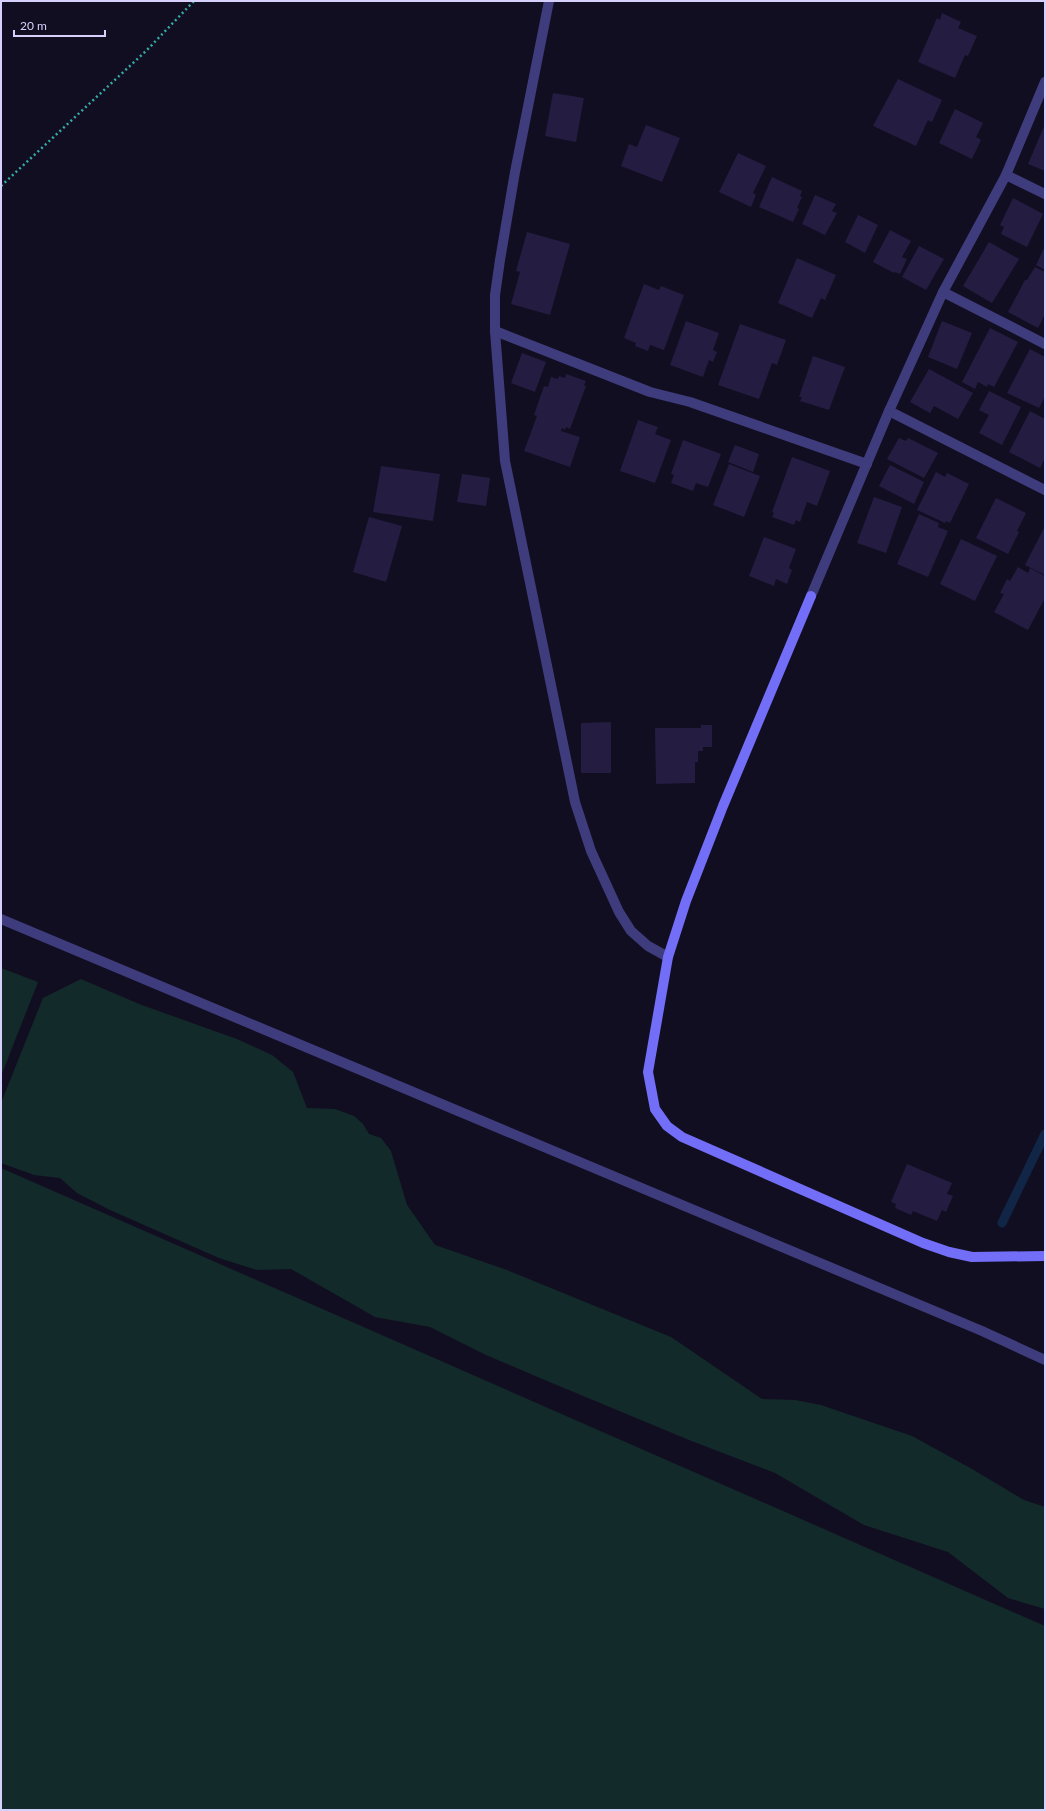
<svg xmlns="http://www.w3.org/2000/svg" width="1046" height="1811" font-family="Lato,sans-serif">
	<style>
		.green { fill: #122a2a }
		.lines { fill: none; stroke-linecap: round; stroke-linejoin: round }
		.stream { stroke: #112647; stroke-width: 9 }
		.building { fill: #241c41 }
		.path { stroke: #35aca7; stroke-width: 2.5; stroke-dasharray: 2 3; stroke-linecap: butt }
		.lane { stroke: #3f3c7d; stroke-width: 10 }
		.street { stroke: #3f3c7d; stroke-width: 10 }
		.secondary { stroke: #736ef7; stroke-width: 10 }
	</style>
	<rect width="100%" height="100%" fill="#120e21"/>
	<!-- green -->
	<g class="green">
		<polygon points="1,968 38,982 1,1076"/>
		<polygon points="81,979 139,1004 237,1039 272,1055 293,1072 307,1108 335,1109 354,1116 363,1124 369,1134 381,1138 391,1151 407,1205 435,1245 507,1270 671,1337 762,1399 795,1400 821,1405 912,1436 972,1469 1024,1500 1045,1507 1045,1609 1008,1598 948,1552 864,1525 775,1473 689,1440 540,1378 486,1355 430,1327 375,1317 291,1269 257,1270 219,1258 110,1210 77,1193 60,1178 34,1175 1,1163 1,1103 43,998"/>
		<polygon points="1,1168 1045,1626 1045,1810 1,1810"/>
	</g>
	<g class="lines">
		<!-- stream -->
		<polyline class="stream" points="1002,1223 1045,1134"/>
	</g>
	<!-- building -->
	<g class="building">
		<polygon points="942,13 961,22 958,28 977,36 968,56 965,55 955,78 918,62 937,18 940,20"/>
		<polygon points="898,79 942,100 932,122 928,120 916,146 873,126"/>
		<polygon points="553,93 584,98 576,142 545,136"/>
		<polygon points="955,109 983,123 976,137 981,140 972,159 939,143"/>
		<polygon points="1045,124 1045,171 1028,164"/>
		<polygon points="646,125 680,138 662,182 621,166 629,144 637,147"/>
		<polygon points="738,153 766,166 753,193 756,195 751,207 719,192"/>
		<polygon points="772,177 802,191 800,196 802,197 797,208 799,209 793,222 759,207"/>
		<polygon points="815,195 836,204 832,211 837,213 825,235 802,224"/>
		<polygon points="1013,198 1043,214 1027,247 1001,234 1004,227 1000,225"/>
		<polygon points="858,215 878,225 865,253 845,242"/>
		<polygon points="890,230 911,241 902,257 907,259 900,274 895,272 894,273 873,262"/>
		<polygon points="527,232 570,244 550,315 511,304 520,272 516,271"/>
		<polygon points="989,242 1019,259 992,303 963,286"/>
		<polygon points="919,246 944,259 926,290 902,277"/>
		<polygon points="1045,246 1045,270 1036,265"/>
		<polygon points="797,258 836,275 825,300 821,298 812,318 778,303"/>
		<polygon points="1035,267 1045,272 1045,314 1038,328 1008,312 1025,280 1027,280"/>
		<polygon points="644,284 659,290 661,286 684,295 664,350 650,345 648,351 635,346 636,343 624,338"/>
		<polygon points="686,321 719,333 713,350 717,352 713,362 709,360 703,377 670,365"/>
		<polygon points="942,321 972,333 957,369 928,357"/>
		<polygon points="740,324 786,340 777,365 772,363 759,399 718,385"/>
		<polygon points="990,328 1018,342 994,387 988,384 987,387 978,382 975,389 962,382"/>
		<polygon points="1030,349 1045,357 1045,396 1039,408 1007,393"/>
		<polygon points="522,353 546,362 535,392 511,383"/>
		<polygon points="813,356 845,367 829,410 800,401 802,397 799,397"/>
		<polygon points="929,369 973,393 958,419 934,406 930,413 910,402"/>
		<polygon points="566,374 586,381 584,385 586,386 570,429 566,427 565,430 562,428 561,431 580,437 570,467 524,451 537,416 534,415 544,386 548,387 551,377 558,379 559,376 565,378"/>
		<polygon points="989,391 1021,407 1002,445 979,433 989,415 979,410"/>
		<polygon points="1030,411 1045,419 1045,458 1040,468 1009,452"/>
		<polygon points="638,420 658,427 655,434 671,440 655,483 620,471"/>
		<polygon points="899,438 906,441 908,438 938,453 924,478 887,459"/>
		<polygon points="683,440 721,454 708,487 696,483 693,491 671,483 674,475 671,474"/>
		<polygon points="735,445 759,454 753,472 728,462"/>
		<polygon points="792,457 830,471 817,506 807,502 800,522 796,520 794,525 772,517 774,513 772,512"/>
		<polygon points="729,464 760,476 744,517 713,505"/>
		<polygon points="890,465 924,482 914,504 879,486"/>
		<polygon points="381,466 440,474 433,521 373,512"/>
		<polygon points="936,472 945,477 947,473 969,484 950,523 946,521 945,523 917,510"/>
		<polygon points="462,474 490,478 486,506 457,502"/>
		<polygon points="874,497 902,507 886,553 857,543"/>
		<polygon points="996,498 1026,513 1017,531 1019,532 1008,554 976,538"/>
		<polygon points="919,514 939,523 938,527 948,531 928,577 897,564"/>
		<polygon points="369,517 402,526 386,582 353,572"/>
		<polygon points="1045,526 1045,575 1025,565"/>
		<polygon points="764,537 796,549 789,568 792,570 787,584 776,579 774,586 749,576"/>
		<polygon points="961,539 997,556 975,601 940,584"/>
		<polygon points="1018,567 1028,573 1030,568 1045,576 1045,598 1028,630 994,612 1004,594 1000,593 1007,579 1010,581"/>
		<polygon points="611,722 611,773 581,773 581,723"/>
		<polygon points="701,725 712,725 712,747 703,747 703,751 698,751 698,762 695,762 695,783 656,784 655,728 701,728"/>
		<polygon points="907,1164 952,1183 947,1194 953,1196 946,1212 942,1210 937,1221 913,1211 911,1215 895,1208 896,1204 891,1202"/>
	</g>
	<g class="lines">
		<!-- path -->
		<polyline class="path" points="1,186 147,50 194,1"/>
		<!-- lane -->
		<polyline class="lane" points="1,919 982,1331 1045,1360"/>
		<!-- street -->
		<g class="street">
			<polyline points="549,1 515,172 500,260 495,295 495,331 505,461 575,802 591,851 619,912 631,931 648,946 668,957"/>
			<polyline points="1006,175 1045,194"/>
			<polyline points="943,292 1045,344"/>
			<polyline points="495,331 650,392 690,402 867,464"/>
			<polyline points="889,411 1045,490"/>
			<polyline points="811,596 889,411 943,292 1006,175 1045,82"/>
		</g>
		<!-- secondary -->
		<polyline class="secondary" points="811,596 723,806 686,901 668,957 648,1072 655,1109 667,1126 682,1137 923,1243 949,1252 972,1257 1045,1256"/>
	</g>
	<!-- border -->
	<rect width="1046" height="1811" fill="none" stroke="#d6d1fc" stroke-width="4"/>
	<!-- scale -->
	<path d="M14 30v6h91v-6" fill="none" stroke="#d6d1fc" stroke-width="2"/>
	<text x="20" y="30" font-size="12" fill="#d6d1fc" stroke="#120e21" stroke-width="3" paint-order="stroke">20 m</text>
</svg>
